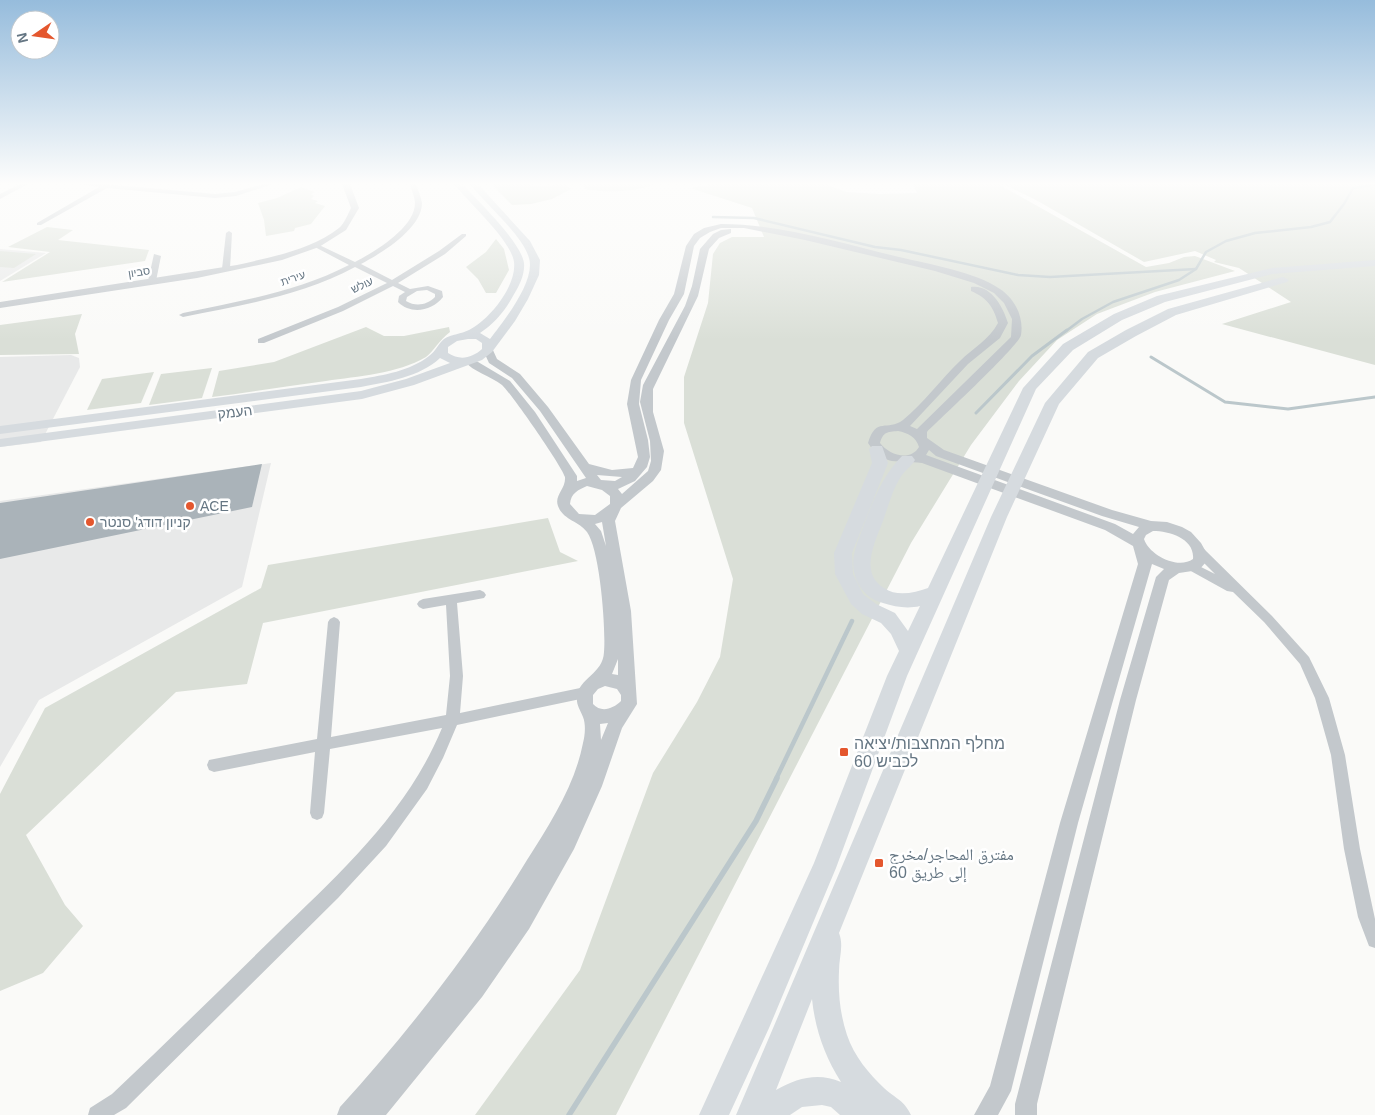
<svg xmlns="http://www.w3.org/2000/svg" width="1375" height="1115" font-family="Arial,'Noto Naskh Arabic',Heebo,sans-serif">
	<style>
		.built { fill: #e8e9e9 }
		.green { fill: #dadfd7 }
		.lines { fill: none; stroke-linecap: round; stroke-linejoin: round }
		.stream-far3 { stroke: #bbc7cb; stroke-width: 2.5 }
		.stream-far2 { stroke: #bbc7cb; stroke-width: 3 }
		.stream-far1 { stroke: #bbc7cb; stroke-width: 4.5 }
		.stream { stroke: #bbc7cb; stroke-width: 5.5 }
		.building { fill: #aab3b9 }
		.minor { fill: #c3c8cc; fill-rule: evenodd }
		.tertiary { fill: #c3c8cc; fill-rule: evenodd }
		.secondary { fill: #d6dbdf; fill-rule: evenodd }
		.trunk { fill: #d6dbdf; fill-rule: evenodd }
		.poi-dot { fill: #e4572e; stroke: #fff; stroke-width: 2 }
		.labels { text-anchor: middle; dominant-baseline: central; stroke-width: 5; stroke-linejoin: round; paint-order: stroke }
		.far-street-label { font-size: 11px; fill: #657683; stroke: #fff }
		.street-label { font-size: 14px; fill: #657683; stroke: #fff }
		.poi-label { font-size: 14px; fill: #657683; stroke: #fff; text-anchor: start }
		.near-poi-label { font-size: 16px; fill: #657683; stroke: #fff; text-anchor: start }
	</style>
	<rect width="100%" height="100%" fill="#fafaf8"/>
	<!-- built -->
	<g class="built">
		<polygon points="0,249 46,253 0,281"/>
		<polygon points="71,355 79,358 80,367 41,442 0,447 0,357"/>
		<polygon points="271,463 242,587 39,700 0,767 0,501"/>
	</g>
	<!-- green -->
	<g class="green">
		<polygon points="491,184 531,184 533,187 565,184 571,189 552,199 531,204 512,205"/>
		<path d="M583,184H657C634,192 609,193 585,189Z"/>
		<polygon points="715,184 824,184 846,192 880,194 917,193 913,184 998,184 1146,267 1169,263 1184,257 1195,256 1235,271 1155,292 1097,314 1057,340 1019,381 971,445 911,543 616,1115 475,1115 580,970 653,773 697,702 720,657 733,579 684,423 684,377 708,303 713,254 720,243 732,237 764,237 752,208 690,188"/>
		<polygon points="1003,184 1375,184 1375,365 1222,324 1291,302 1239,268 1214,262 1216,260 1195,251 1144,262 1036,200"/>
		<polygon points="301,187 315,192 311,194 314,196 311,199 318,201 315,203 325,206 311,224 295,228 294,231 266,236 264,220 258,203 277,198"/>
		<polygon points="47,227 73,230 58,240 149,250 145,261 2,282 50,252 8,247"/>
		<polygon points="496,239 504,249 509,270 496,293 486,293 478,279 466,267 486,252"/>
		<polygon points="0,251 36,254 14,268 0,267"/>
		<polygon points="82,314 75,334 79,354 0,355 0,325"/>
		<path d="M366,327L384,336H404L449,327L450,332C440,339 433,352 426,357C397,374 358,376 326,381C288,386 250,392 212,397L219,371L274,362Z"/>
		<polygon points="212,368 202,398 149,405 161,374"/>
		<polygon points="154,372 141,403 87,410 102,379"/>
		<polygon points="548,518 560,552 578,561 263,623 247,684 176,692 26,835 65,905 83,926 43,973 0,991 0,794 45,708 261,588 268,565"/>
	</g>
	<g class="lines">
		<!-- stream-far3 -->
		<g class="stream-far3">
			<polyline points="713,217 754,218 875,247 901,250 1018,275 1050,277 1196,269"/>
			<polyline points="1066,331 1082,319 1113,302 1179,280 1196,269 1206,252 1226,241 1255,233 1311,227 1330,222 1344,204 1353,188 1375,185"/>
		</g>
		<!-- stream-far2 -->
		<g class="stream-far2">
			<polyline points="1151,357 1225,402 1288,409 1375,397"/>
			<polyline points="976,413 1032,356 1067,330"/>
		</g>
		<!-- stream-far1 -->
		<polyline class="stream-far1" points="776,779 852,621"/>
		<!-- stream -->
		<polyline class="stream" points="569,1115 756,821 777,778"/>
	</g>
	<!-- building -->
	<polygon class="building" points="262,464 252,507 0,559 0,503"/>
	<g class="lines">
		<!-- minor -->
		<g class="minor">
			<polygon points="20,184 28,184 0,199 0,194"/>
			<polygon points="81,184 104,184 215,194 235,192 263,184 273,184 236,196 215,198 107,188 41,225 37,225 37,223 99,187"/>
			<path d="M410,184H416C418,190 421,197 422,203C422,229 380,254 361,264L392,280L439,251L462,234H466V236L445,254L398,283L410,289L428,286L442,291L443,297C432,311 411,315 398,302L399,296L405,292L393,286L343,311L264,343H258V339L338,307L387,283L355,267C301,296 242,305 183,317L179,315L183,313C240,301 297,292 349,265L313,246V244H317L355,262C374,252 415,228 415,203C415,197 411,190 410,184ZM427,290L435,294V297C427,305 416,307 406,301L407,297L417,291Z"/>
			<polygon points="229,231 232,233 230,269 226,271 222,269 226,233"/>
			<polygon points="154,254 161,256 156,281 152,283 148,281"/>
			<polygon points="1200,548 1204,549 1272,616 1309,657 1329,698 1345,755 1360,849 1375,919 1375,948 1369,946 1358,917 1344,849 1331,755 1315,698 1300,664 1264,622 1233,592 1227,591 1189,570 1187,567 1189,564 1193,563 1215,574 1196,555 1194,552 1196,549"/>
			<path d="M480,590L484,592L486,595L484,598L457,603L463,676L460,713L585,687L590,689L592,693L590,697L457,725L443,758L427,789L386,846L338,898L126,1108L114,1115H88L90,1108L112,1094C167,1042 221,989 275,936C340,873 407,813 442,728L330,749L324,813L322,818L317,820L312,818L310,813L315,752L214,772L209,770L207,765L209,760L317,739L328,622L330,619L334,617L338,619L340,622L331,737L446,715L450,676L446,605L423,609L419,607L417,604L419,601L423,599Z"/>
		</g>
		<!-- tertiary -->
		<g class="tertiary">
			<path d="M342,184H350L359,208L346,230L319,247L282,260L197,278L0,308V302L237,265C271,257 311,250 339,228C344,224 348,214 351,208Z"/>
			<path d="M721,224C781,224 841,243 899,257C928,264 976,272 1000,289C1015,299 1024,317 1021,335C1019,346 941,418 927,432V438L944,450L1112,510L1151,521L1167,522L1182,527L1191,532L1201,543L1206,552V562L1199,570L1179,573L1169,580L1136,700L1037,1104V1115H1015V1104L1120,700L1156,577L1164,569L1152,564L1078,823L1011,1091L998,1115H974L990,1086L1060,823L1138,564L1133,546L1105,530L922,463C898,460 884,467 868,443C876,416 887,432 903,420C922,405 942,378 960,361C973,348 989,340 998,323C993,306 987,298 971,291V287C991,284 1003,307 1008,323L1000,338L968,364L910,426L917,429L1011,337L1012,319L1004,303L994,293L974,283L935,271L805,240L744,228H721L710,232L700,238L694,246L684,294L669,320L641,380L639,404L648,440L650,457L647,467L635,481L618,489L622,494L648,471L651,461L650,441L640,402L643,385L685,306L692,286L700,249L713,234L721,230L731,229V233L719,238L709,249L698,296L653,389V412L664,451L661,470L653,481L621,508L615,521L631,611L637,704L622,728L602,786L574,849L529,929L482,997L386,1115H337L340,1107C410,1030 473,949 527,860C550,824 575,785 583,743C585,736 586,724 583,717C580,709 576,705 577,696C579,678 603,674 604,652C606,629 600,550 587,532C579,521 563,520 558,506C554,495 566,489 565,477C563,468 511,393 502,385C490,376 474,372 464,361L465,359H473L510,381L535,412L577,476V481L586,478L540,411L512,378L489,363L483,350L484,348H492L497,359L520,374L548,407L589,464L612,470L633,468L638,457L627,404L631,380L659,320L674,294L686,246L694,234L704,228ZM898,431C908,433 916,437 919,447C910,462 889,455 880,443C883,432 887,432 898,431ZM929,450L936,456L1102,516L1139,527L1133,534L1115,524L926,455ZM597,475L622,477L615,481L601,480ZM587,486L602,490L610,496V504L595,515L579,514L570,504C571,493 578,490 587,486ZM602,522L606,546L601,531L595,524ZM1153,531C1170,531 1195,539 1193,559C1178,570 1149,555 1144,539L1146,535ZM618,659V675L612,674ZM605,686L617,689L621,695V701C613,709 601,713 593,704V695L598,689ZM608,723L601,740L600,724Z"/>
		</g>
		<!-- secondary -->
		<path class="secondary" d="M454,184H462C478,201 521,242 524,263C525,275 519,286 513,296C505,311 494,324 480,333L490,339C503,322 536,281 529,258C522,234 486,205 470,184H478L530,241L540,260L539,275L528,299L515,321L492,352L482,360L414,385L362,399L0,447V439L361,391L406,379L450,363L440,358C420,377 387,382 361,387L0,434V426L361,379C384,375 410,371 429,356C436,351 438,344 444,339C452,334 461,334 469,330C489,320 517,286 514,262C511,240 469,203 454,184ZM468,339H476L482,343V349C472,358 460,361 448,353V347L457,341Z"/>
		<!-- trunk -->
		<g class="trunk">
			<path d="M1375,260V266L1272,274L1165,302L1122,320L1073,350L1036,389L907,676L836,868L769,1028L729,1115H699L814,863L887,676L899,651L891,634L881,623L862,614L851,604L835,574L834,553L872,463L869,449L872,446H882L888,463L852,553L853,574L863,594L876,604L895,613L908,631L920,606C908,609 895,607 883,603C872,600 865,595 859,585C846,562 858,542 866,519C875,496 884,474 902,456H912L915,460C911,467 904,471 900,478C892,491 888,507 883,521C875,542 859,573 884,588C897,597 914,593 928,588L1023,388L1063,344L1114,314L1157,296L1272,268Z"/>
			<path d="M1283,277L1289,280L1287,282L1176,315L1136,336L1098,358L1059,404L1007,517L839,933C844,946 839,957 839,971C838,993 840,1014 847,1035C854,1056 869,1074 884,1088C896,1099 904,1100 911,1115H840L831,1107L822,1105L802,1107L790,1115H736L991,517L1045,403L1088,352L1126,330L1168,309ZM812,999C815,1029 825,1057 841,1082C818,1072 797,1078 776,1090Z"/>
		</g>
	</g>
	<!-- sky -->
	<linearGradient id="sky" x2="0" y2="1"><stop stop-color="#96bcdc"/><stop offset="0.54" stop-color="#fdfdfc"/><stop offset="1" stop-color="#fdfdfc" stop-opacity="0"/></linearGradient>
	<rect width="1375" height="340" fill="url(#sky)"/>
	<!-- markers -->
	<g class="poi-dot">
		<circle cx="190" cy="506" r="5"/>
		<circle cx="90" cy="522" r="5"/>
		<rect x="839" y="747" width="10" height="10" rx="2.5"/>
		<rect x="874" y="858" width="10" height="10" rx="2.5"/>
	</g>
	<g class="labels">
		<!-- far-street labels -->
		<g class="far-street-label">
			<text transform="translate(139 272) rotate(-9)">סביון</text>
			<text transform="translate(293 278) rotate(-19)">עירית</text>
			<text transform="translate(362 285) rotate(-25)">עולש</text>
		</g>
		<!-- street labels -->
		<g class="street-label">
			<text transform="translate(235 412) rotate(-7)">העמק</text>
		</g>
		<!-- poi labels -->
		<g class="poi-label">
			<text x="200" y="506">ACE</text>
			<text x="100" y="522">קניון דודג' סנטר</text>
		</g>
		<!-- near-poi labels -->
		<g class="near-poi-label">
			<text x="854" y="743">מחלף המחצבות/יציאה<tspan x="854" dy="18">לכביש 60</tspan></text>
			<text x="889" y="854">مفترق المحاجر/مخرج<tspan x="889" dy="18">إلى طريق 60</tspan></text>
		</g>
	</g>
	<!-- north arrow -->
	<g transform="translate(35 35) rotate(257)"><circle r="24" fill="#ffffff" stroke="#c1c8cd"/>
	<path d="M0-4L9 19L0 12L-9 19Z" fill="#e4572e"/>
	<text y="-8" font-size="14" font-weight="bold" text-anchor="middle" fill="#657683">N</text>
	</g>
</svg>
